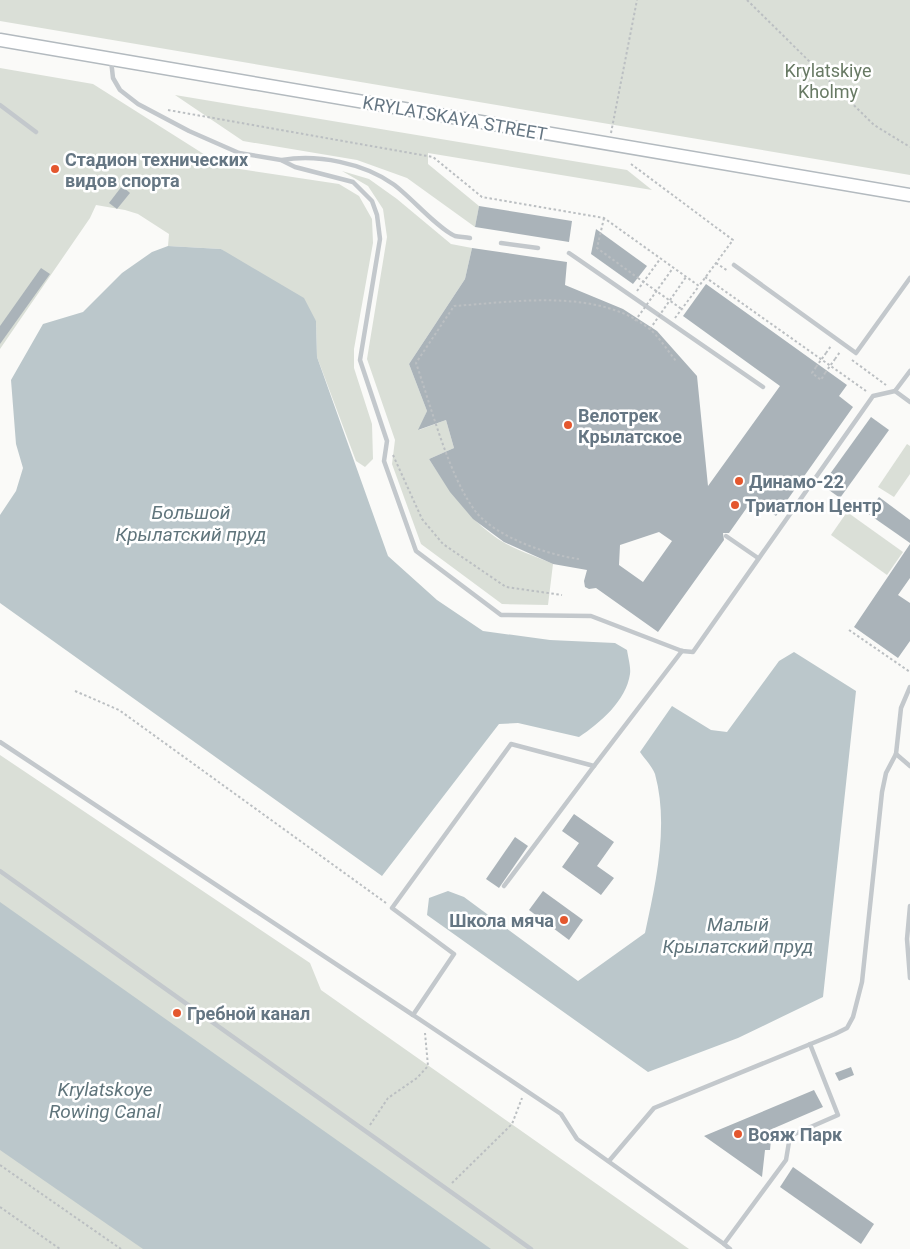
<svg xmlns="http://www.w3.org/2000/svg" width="910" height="1249" font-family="Roboto,sans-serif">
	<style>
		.green { fill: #dadfd7 }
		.water { fill: #bbc7cb }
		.building { fill: #aab3b9; fill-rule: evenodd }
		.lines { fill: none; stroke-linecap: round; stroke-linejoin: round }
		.secondary-casing { stroke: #b3babf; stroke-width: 15 }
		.path { stroke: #bbbfc2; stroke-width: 2; stroke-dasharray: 2.5 2.5; stroke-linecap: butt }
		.lane { stroke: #c3c8cc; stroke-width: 4.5 }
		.secondary { stroke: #fff; stroke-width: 12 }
		.path-bridge { stroke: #bbbfc2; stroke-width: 2; stroke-dasharray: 2.5 2.5; stroke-linecap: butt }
		.poi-dot { fill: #e4572e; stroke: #fff; stroke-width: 2 }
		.labels { text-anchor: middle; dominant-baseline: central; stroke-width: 5; stroke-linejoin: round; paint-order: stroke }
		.park-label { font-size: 18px; fill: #687a64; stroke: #fff }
		.street-label { font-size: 18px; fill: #657683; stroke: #fff }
		.poi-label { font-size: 18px; font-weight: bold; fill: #657683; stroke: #fff; text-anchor: start }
		.water-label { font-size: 19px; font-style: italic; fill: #60757c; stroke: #fff }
	</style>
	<rect width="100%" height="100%" fill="#fafaf8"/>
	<!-- green -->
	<g class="green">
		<polygon points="0,0 910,0 910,175 0,21"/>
		<polygon points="0,68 93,84 210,158 233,168 339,184 359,196 372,219 373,243 354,349 354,368 372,424 373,459 365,467 356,461 317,357 316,321 221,249 168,246 169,234 138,214 125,210 96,205 90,218 0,349"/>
		<polygon points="175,95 627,170 652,190 428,153 428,164 479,206 475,227 407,178 357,160 243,141"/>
		<path d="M342,171L369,179L397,199L451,244L472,248L465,279L409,364L427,411L419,430L446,420L454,448L429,459C450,491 470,522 503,542C518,551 537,557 553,564L548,605L502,604L421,544L392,464L395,440L367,359L387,237L383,209L368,186Z"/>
		<polygon points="907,444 910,446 910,474 894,497 878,487"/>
		<polygon points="847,512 903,552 887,575 831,535"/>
		<polygon points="0,755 310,963 321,990 689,1249 0,1249"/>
	</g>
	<!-- water -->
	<g class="water">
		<path d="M168,246L221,249L304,298L316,321L317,357L388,556L437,600L483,631L550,640L615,643L627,650C628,657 631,667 630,674C626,701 600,723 579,737L518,723L499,724L382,876L0,603V515L16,491L23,468L16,444L11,380L43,324L83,312L122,273L152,252Z"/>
		<path d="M794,652L856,691L823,997L738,1038L648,1072L427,915L429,898L448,891L464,897L578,981L645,933C656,882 669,825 655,774C652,766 644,758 640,752L672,706L711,730L727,732L779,661Z"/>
		<polygon points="0,902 491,1249 143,1249 0,1150"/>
	</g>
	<!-- building -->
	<g class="building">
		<polygon points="122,186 130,193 117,209 109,203"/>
		<polygon points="479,206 572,221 569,242 475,227"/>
		<polygon points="596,229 647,266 633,284 591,254"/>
		<path d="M472,248L567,262L565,285L623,309L657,331L697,376L708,486L780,386L683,316L706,284L847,385L839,396L853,407L776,516L753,499L729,533H723L724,540L658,632L596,588L589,589L585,587L584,581L587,570L553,564L504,542L473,519L450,492L429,459L454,448L446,420L418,430L427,411L409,364L465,279ZM659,532L672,541L643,582L619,565L620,545Z"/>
		<polygon points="41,268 50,274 0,344 0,326"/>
		<polygon points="871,417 889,430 840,498 822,485"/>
		<polygon points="879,497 910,520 910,543 867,513"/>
		<polygon points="910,544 910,578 898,595 910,603 910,641 898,658 854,627"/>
		<polygon points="574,814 614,842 597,866 614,878 601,895 562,867 579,843 562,831"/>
		<polygon points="515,837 528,846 499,888 486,879"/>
		<polygon points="543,891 583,920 569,940 529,910"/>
		<polygon points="851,1067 854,1075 839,1081 835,1073"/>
		<polygon points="814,1090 823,1107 772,1129 770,1150 765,1150 762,1177 704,1136"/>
		<polygon points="793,1167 874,1224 861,1244 780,1187"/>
	</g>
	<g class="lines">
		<defs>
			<polyline id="secondary" points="0,40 910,195"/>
		</defs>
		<!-- secondary casing -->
		<use href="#secondary" class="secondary-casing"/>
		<!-- path -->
		<g class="path">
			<polyline points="747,0 874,125 910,147"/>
			<polyline points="168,110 433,157 482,197 604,218 699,286 733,240 631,164"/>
			<polyline points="611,133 637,0"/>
			<polyline points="604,218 597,248 638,278"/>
			<polyline points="716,263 728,271"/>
			<polyline points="705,277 866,391"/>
			<polyline points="637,291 660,259"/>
			<polyline points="675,318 699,286"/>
			<polyline points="826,353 831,346"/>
			<polyline points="835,359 840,352"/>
			<polyline points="852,360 886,385"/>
			<polyline points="816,367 812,373 821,380 825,373"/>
			<polyline points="393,455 422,519 443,544 506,587 562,595"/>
			<path d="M579,559C548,555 496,537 476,512C449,477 431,406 416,363L454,306C515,302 601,287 652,331C661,340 668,351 676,361"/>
			<polyline points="849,630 910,672"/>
			<polyline points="75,691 119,710 386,903"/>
			<polyline points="370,1125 388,1098 417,1078 428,1066 425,1033"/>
			<polyline points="0,1165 121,1249"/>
			<polyline points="452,1183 512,1124 522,1098"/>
			<polyline points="0,1207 60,1249"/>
		</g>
		<!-- lane -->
		<g class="lane">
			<polyline points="111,60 113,78 120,90 138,104 189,131 239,153 281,160 295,167 353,182 372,201 377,215 380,239 360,360 387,441 384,461 416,551 501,615 591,616 682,651 693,652 873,396 895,391 910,371"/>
			<polyline points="0,105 36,132"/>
			<path d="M282,160C318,154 363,163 393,184C409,195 438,229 455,236C459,237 465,237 470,238"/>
			<polyline points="501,243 538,248"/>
			<polyline points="569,253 763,387"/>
			<polyline points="734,265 856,353 910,278"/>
			<polyline points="895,391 910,402"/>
			<polyline points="726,536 758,558"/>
			<polyline points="682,651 594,766 511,744 392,908 454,954 413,1015 561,1114 577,1139 724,1244 786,1160 790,1136 838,1115 810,1044"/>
			<polyline points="0,742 413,1015"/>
			<polyline points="896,754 910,766"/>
			<polyline points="0,871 531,1249"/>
			<polyline points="504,886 594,766"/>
			<polyline points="910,906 907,939 910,978"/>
			<polyline points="609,1161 654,1108 835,1034 847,1028 853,1017 862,982 882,792 886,773 896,754 901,708 910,687"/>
			<polyline points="724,1244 730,1249"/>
		</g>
		<!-- secondary -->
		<use href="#secondary" class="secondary"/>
		<!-- path-bridge -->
		<g class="path-bridge">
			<polyline points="638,278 683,310"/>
			<polyline points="635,321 673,268"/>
			<polyline points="650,329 686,277"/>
			<polyline points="816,367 826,353"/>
			<polyline points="825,373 835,359"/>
		</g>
	</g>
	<!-- markers -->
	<g class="poi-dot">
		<circle cx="55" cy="169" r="5"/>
		<circle cx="568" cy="425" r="5"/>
		<circle cx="739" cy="481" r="5"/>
		<circle cx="735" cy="505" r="5"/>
		<circle cx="564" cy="920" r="5"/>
		<circle cx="177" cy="1013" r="5"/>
		<circle cx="738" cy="1134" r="5"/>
	</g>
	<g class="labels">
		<!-- park labels -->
		<g class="park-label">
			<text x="828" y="70">Krylatskiye<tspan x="828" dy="21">Kholmy</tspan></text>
		</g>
		<!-- street labels -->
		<g class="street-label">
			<text transform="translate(455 118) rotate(10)">KRYLATSKAYA STREET</text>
		</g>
		<!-- poi labels -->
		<g class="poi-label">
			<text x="65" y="159">Стадион технических<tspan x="65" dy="21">видов спорта</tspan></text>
			<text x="578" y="415">Велотрек<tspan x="578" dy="21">Крылатское</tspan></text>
			<text x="749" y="481">Динамо-22</text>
			<text x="745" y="505">Триатлон Центр</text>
			<text x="554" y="920" text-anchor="end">Школа мяча</text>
			<text x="187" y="1013">Гребной канал</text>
			<text x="748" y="1134">Вояж Парк</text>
		</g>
		<!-- water labels -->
		<g class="water-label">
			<text x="191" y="512">Большой<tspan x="191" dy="22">Крылатский пруд</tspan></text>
			<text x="738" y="924">Малый<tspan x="738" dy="22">Крылатский пруд</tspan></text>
			<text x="105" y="1089">Krylatskoye<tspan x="105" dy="22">Rowing Canal</tspan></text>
		</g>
	</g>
</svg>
